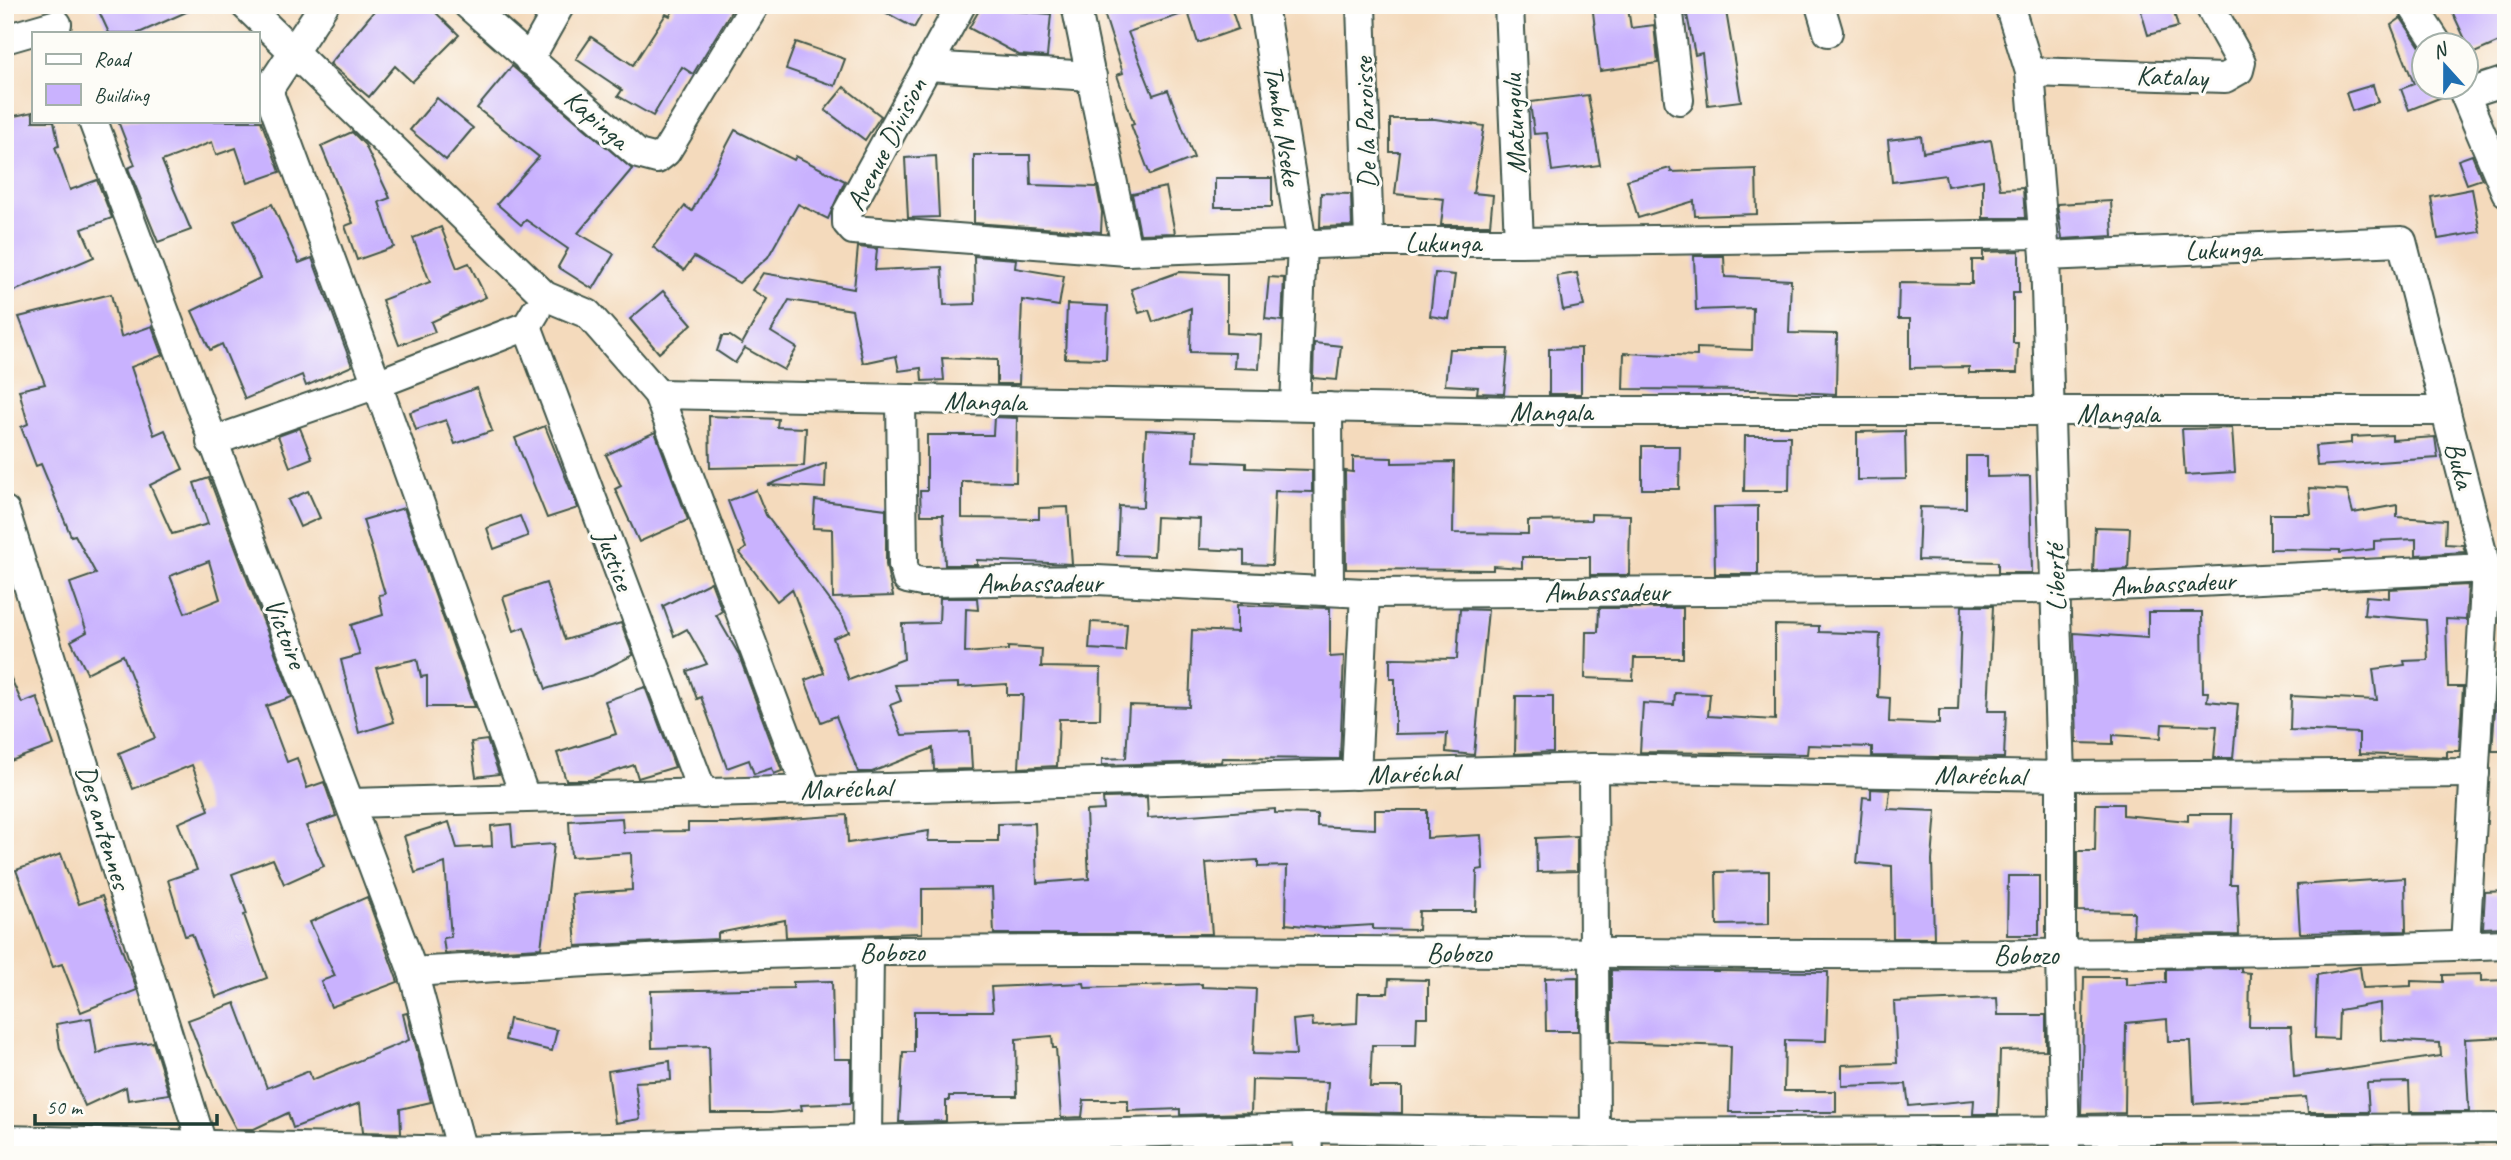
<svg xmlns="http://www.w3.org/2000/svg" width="2511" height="1160" font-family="Caveat,sans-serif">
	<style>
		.building { fill: #c9b2fe; fill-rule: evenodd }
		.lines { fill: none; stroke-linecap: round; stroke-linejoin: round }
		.minor-casing { stroke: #3f5548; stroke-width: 32 }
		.minor { stroke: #fff; stroke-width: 28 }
		.labels { text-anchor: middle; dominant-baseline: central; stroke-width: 6; stroke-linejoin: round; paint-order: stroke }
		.street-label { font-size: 28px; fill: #1f3d34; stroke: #fdfcf7 }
	</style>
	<rect width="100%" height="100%" fill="#fdfcf7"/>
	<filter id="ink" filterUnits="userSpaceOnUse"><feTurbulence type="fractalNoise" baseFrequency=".0143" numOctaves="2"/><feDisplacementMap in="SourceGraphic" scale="14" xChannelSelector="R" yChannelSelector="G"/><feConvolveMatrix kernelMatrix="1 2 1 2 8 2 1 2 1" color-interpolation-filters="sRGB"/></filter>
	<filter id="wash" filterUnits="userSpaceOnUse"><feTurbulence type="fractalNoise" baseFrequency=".00686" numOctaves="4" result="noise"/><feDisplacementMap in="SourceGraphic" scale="28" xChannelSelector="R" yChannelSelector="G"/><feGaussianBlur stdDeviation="1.57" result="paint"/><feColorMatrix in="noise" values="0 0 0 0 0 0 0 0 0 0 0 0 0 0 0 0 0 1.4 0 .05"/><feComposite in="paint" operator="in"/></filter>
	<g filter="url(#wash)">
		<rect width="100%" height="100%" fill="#f4dabc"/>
		<g id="blocks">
			<!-- building -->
			<g class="building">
				<polygon points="96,5 202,5 139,33 109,33"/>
				<polygon points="379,5 428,5 459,35 412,82 395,66 369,97 330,64"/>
				<polygon points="676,5 735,5 693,74 682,67 653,116 618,96 622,90 576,59 591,37 633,65 666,14 670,16"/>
				<polygon points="872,5 927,5 914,28"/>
				<polygon points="982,5 1004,5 1015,11 1051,14 1047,57 1019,55 969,28"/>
				<polygon points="1118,5 1230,5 1238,29 1198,43 1188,12 1128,32 1153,95 1168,90 1194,158 1150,175 1131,125 1134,124 1117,75 1123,73 1103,10"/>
				<polygon points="1685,5 1725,5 1741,101 1708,105 1702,53 1695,55"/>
				<polygon points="2161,5 2172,5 2178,27 2148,35 2141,11"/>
				<polygon points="2449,5 2498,5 2506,23 2506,39 2472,54"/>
				<polygon points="1628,8 1631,28 1654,25 1658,63 1600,71 1593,12"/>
				<polygon points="2401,18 2424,53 2424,88 2446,88 2447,95 2409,110 2401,89 2414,84 2391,25"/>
				<polygon points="796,42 845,59 835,86 786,69"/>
				<polygon points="512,66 632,169 578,233 614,254 593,289 558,267 568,249 526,220 521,225 497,204 539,157 477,108"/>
				<polygon points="2373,85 2378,102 2352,111 2346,93"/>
				<polygon points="844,87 881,116 865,140 825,110"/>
				<polygon points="1588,95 1600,165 1552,171 1547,133 1534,134 1530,102"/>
				<polygon points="437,98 473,128 446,160 410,130"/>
				<polygon points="33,112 33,121 54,121 59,146 55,147 70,190 97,180 112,218 82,229 94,257 5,295 5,118"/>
				<polygon points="1390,119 1435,119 1484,126 1473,193 1493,195 1490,225 1441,225 1444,199 1395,194 1400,152 1390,152"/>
				<polygon points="118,121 261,121 280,172 248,183 236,148 216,155 212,142 162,161 191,230 158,242 128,168 135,165"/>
				<polygon points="735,130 794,160 796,156 845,181 828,219 798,204 768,257 739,283 694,257 684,270 653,247 685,206 692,211"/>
				<polygon points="352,132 365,145 390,198 379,202 394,247 357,260 345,226 353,223 321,146"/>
				<polygon points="1921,136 1923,152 1991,140 2000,189 2023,188 2025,218 1983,218 1983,180 1947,186 1945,175 1892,182 1888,140"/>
				<polygon points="974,155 1030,155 1031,185 1097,187 1102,212 1101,232 974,223"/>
				<polygon points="2472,155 2482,179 2467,184 2458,160"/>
				<polygon points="936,156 939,217 908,218 905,158"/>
				<polygon points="1670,168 1671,172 1756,169 1757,214 1695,216 1694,201 1638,218 1627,180"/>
				<rect x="1215" y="178" width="57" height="29"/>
				<polygon points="1166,187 1175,233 1140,234 1132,194"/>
				<polygon points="2472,189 2480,232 2438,239 2431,197"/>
				<polygon points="1321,193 1351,194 1352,226 1320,227"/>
				<polygon points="2111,201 2113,236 2062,239 2057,204"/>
				<polygon points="272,204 299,263 312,258 352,366 306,386 302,375 245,399 222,344 210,350 192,311 260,278 234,221"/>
				<polygon points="441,227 457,268 469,263 486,297 431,322 435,332 399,345 382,300 430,282 413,238"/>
				<polygon points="858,247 877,249 875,270 942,267 944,305 975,304 974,256 1016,259 1015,268 1064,276 1059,306 1022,300 1019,384 997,384 997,360 942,358 944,380 922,381 921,368 899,371 896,356 863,363 852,310 789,300 771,332 797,348 784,370 745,348 735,363 717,351 722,336 730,336 742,344 767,299 752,290 763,273 854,289"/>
				<polygon points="2019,251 2019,293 2013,293 2013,343 2018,343 2017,373 1969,373 1969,367 1910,368 1910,319 1898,319 1899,283 1972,284 1972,260 1983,260 1983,252"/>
				<polygon points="1694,256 1724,256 1725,277 1791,280 1789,333 1837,334 1836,394 1756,390 1623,389 1624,353 1697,356 1697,348 1752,350 1753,308 1696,310"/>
				<polygon points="1179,272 1227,274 1227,333 1261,335 1259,369 1234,368 1235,353 1190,352 1191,308 1153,322 1149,310 1139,313 1131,289"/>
				<polygon points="1435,273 1455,275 1449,319 1430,316"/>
				<polygon points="1577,273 1584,306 1563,310 1557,276"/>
				<polygon points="1269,277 1284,278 1282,321 1265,319"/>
				<polygon points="663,291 692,324 659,353 630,319"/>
				<path d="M111,294L121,337L152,326L163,355L131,367L154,435L165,430L183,469L150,485L172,534L208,524L194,483L209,478L292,697L266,706L287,762L297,758L307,788L324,782L336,816L306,826L324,866L284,884L273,859L232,874L247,914L244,915L267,978L216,997L192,934L185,936L168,880L197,870L178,823L209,810L192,765L133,789L119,753L155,738L123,655L87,673L71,641L87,632L70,583L96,574L75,535L71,536L41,464L36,466L21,427L28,424L19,390L45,384L19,317ZM209,561L220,599L185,613L170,576Z"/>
				<polygon points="1067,304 1108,306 1106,359 1065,358"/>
				<polygon points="1314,343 1341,346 1337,380 1313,378"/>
				<polygon points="1581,348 1581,394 1549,394 1549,349"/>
				<polygon points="1449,349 1508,349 1504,394 1477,393 1478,387 1445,385"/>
				<polygon points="477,388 492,431 455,444 446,420 416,430 410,412"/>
				<polygon points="709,416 778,419 777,427 806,428 804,466 710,468"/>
				<polygon points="994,417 1017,418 1016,482 962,481 962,518 1039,519 1039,508 1068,507 1072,564 977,560 977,565 945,565 943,515 921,515 920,491 927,491 927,435 993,435"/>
				<polygon points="545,426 578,508 547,518 515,438"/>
				<polygon points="300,428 312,458 290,467 278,436"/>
				<polygon points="2232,428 2235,472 2185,475 2182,429"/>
				<polygon points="1146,430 1195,432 1194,461 1246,463 1246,468 1312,470 1312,492 1275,491 1272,565 1244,564 1244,551 1199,549 1200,519 1156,517 1154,556 1117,555 1119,506 1143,507"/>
				<polygon points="1905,431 1906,479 1857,480 1857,432"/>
				<polygon points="655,432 688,520 639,542 615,489 621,486 606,455"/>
				<polygon points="2392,435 2392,440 2435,437 2438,458 2317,466 2315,446 2351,443 2351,437"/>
				<polygon points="1745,436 1790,436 1789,491 1744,491"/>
				<polygon points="1642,446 1680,446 1679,489 1642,489"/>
				<polygon points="1966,456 1987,456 1987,477 2030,476 2032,573 1998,573 1998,562 1918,560 1920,507 1966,508"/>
				<polygon points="1353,457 1392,458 1392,463 1454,462 1453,533 1528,534 1528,521 1591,520 1591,514 1630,515 1629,575 1590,575 1590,557 1522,557 1522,568 1493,566 1493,570 1346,569 1345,471 1353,472"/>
				<polygon points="826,463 825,488 768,485"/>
				<polygon points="2309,488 2347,490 2353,513 2397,505 2397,517 2446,520 2445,544 2463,545 2465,552 2416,555 2416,539 2374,541 2374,549 2340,553 2340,550 2270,549 2270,514 2311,514"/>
				<polygon points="756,490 766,515 843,618 849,632 833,638 849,680 904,659 902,624 939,623 940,598 977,598 978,610 966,609 965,653 1008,650 1008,647 1042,649 1041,667 1101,668 1100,719 1059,719 1057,766 1019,768 1023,695 1007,695 1007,684 958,687 958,683 895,685 901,701 890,705 902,735 970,732 972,769 934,770 933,748 872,772 858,772 836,716 821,722 805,680 824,673 792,589 777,601 740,553 746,548 728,501"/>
				<polygon points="308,491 320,518 300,527 288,500"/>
				<polygon points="815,500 886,509 886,565 893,596 833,598 832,529 813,528"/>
				<polygon points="1758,506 1758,574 1715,574 1714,507"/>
				<polygon points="404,508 475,707 427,707 427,676 421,677 417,659 376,668 394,722 359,733 341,660 360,655 351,625 383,615 379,595 385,594 363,520"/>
				<polygon points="520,516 528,536 494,549 487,528"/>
				<polygon points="2095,527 2130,528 2128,569 2093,571"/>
				<polygon points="711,582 722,611 716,615 738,653 782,771 774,774 772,768 754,774 749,760 727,768 701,697 697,699 687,671 707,664 687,629 674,636 663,606"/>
				<polygon points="546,583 565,640 621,623 633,655 593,675 546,689 524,627 514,631 503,597"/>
				<polygon points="2468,585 2466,620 2446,619 2448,687 2463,687 2459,751 2447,751 2447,757 2359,754 2359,733 2290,730 2291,696 2377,700 2373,669 2405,665 2404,661 2428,660 2426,620 2364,615 2366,596 2389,598 2389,589"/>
				<polygon points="1237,605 1330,608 1330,657 1344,656 1340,759 1222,758 1221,762 1102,765 1102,759 1126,758 1129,705 1189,707 1192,630 1237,632"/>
				<polygon points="1962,606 1993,606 1988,711 2006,711 2004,758 1872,756 1872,747 1808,745 1807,754 1640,752 1643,703 1674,705 1675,693 1710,694 1708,716 1775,720 1775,625 1819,626 1819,632 1880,634 1878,697 1890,698 1889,722 1939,724 1939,710 1958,710"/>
				<polygon points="1599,608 1683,608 1683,658 1634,658 1633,680 1585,678 1586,632 1598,632"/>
				<polygon points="1460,609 1488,610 1474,755 1446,752 1447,733 1395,734 1395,679 1390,679 1390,658 1457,659"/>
				<polygon points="2148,612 2202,612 2203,692 2208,692 2207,701 2238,704 2233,758 2214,758 2217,726 2162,724 2161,738 2113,735 2113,744 2077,743 2074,633 2148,638"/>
				<polygon points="1091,622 1127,624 1125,651 1089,649"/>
				<polygon points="5,665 22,703 37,697 54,745 5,763"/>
				<polygon points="645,687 675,767 638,778 634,765 589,780 566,780 557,753 616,734 605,701"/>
				<polygon points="1516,696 1553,696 1553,752 1515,754"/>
				<polygon points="2496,696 2506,696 2506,751 2492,751"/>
				<polygon points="487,740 499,774 476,777 471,742"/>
				<polygon points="1871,789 1890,790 1888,809 1936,811 1932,860 1934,938 1893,938 1892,866 1857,863 1863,797 1871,798"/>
				<polygon points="1147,797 1148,818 1275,809 1275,813 1317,814 1317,826 1375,829 1375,810 1427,810 1427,838 1481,835 1483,869 1477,870 1476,911 1419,911 1418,930 1373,929 1373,925 1324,928 1286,924 1287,866 1258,867 1258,860 1206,863 1212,934 994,934 992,888 922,889 922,933 786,937 785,920 718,933 718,939 576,946 572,894 632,890 631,853 571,857 569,821 622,818 623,832 688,831 688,823 734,823 847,815 848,843 929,831 928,841 998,841 998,824 1035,823 1037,883 1089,879 1086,811 1104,810 1103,798"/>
				<polygon points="2096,804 2123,804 2123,815 2188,821 2188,814 2232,814 2230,884 2237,884 2239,935 2133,936 2134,912 2078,911 2078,851 2095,851"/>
				<polygon points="449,822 457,848 492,846 491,826 511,824 513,847 554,844 541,948 445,953 443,938 451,937 445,863 415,873 404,836"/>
				<polygon points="1577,836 1577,871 1537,872 1536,838"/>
				<polygon points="61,854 79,904 102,896 137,990 81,1012 62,964 53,967 16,870"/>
				<polygon points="1769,871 1769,924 1717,925 1716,872"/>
				<polygon points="2008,876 2039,876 2039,935 2007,935"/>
				<polygon points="2405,878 2406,931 2300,933 2297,885"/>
				<polygon points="2506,891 2506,927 2483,928 2485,892"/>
				<polygon points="367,897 398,982 331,1007 321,981 335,976 310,922"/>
				<polygon points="2360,967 2363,988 2411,986 2411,981 2443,982 2443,975 2481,974 2481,981 2506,980 2506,1037 2465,1039 2469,1112 2410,1112 2409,1082 2367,1083 2369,1112 2308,1112 2306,1097 2194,1104 2191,1041 2168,1041 2167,1019 2126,1023 2125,1113 2081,1114 2084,977 2126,977 2126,985 2166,982 2166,969 2241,968 2241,972 2250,973 2249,1027 2291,1027 2294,1077 2441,1056 2440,1043 2381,1040 2380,1003 2339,1010 2338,1039 2315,1038 2317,975"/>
				<polygon points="1611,970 1828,972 1826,1041 1785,1040 1784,1091 1836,1091 1836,1112 1729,1112 1731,1046 1611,1042"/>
				<polygon points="1578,977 1578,1031 1546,1031 1545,978"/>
				<polygon points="1389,979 1428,980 1428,1017 1417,1017 1416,1045 1372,1045 1370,1087 1402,1087 1402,1113 1326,1112 1328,1082 1252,1080 1251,1113 1180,1115 1180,1109 1128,1111 1128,1100 1084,1100 1082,1117 1061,1118 1056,1048 1053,1048 1052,1036 1016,1039 1017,1096 949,1096 949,1101 946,1101 946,1121 899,1122 903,1052 914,1052 914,1011 993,1011 991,987 1084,983 1085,988 1202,984 1202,987 1256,989 1253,1054 1296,1055 1293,1020 1312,1018 1313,1026 1357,1023 1358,993 1388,993"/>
				<polygon points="832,981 834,1059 851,1059 851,1103 801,1105 802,1110 770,1113 711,1113 709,1046 652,1048 651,991 793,988 793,982"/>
				<polygon points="1997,998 1998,1015 2046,1015 2046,1050 2000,1051 1998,1114 1973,1114 1974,1100 1909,1106 1906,1084 1842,1086 1842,1065 1897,1063 1894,1002"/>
				<polygon points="235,1003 267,1088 309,1071 312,1080 409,1040 403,1014 407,1013 431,1102 400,1109 401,1133 363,1132 360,1103 293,1128 288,1113 254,1129 236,1129 214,1087 188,1020"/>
				<polygon points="91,1018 97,1054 110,1048 153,1042 169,1094 128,1100 126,1087 85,1106 60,1049 56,1024"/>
				<polygon points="509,1019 557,1030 552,1051 505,1040"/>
				<polygon points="670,1061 671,1080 635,1082 640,1119 615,1123 608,1071"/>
				<polygon points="2368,1145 2368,1155 2314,1155 2313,1146"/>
				<rect x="2086" y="1147" width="36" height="8"/>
			</g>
		</g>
	</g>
	<g filter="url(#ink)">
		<use href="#blocks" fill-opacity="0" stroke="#3f5548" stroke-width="2"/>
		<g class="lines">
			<defs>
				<g id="minor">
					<polyline points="245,5 545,296 588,314 658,394 807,789"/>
					<polyline points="324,5 270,87 270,96 377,384 525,797"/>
					<polyline points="468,5 638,154 657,159 666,152 755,5"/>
					<polyline points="961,5 847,213 847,223 853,230 1127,251 1369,242 1519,242 2043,234"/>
					<polyline points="1076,5 1127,251"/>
					<polyline points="1263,5 1302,244 1295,406"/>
					<polyline points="1361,5 1369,242"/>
					<polyline points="1509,5 1519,242"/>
					<polyline points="1668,5 1679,100"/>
					<polyline points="1820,5 1828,32"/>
					<polyline points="2009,5 2030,72 2045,256 2061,776 2061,954 2065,1155"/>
					<polyline points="2412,5 2439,46"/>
					<polyline points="5,39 57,24"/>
					<polyline points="529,60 560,5"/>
					<polyline points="927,66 1092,76"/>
					<polyline points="2030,72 2225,78 2239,70 2241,62 2209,5"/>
					<polyline points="2462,88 2506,192"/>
					<polyline points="2466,94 2506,81"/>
					<polyline points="93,121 413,972 462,1151"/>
					<polyline points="2045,256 2402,241 2486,568 2465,946"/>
					<polyline points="527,326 703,794"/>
					<polyline points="658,394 1522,411 2446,411"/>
					<polyline points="901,400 903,565 907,579 922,582 1096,580 1365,593 2056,589 2486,568"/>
					<polyline points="1328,407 1329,590"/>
					<polyline points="211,442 377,384 527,326 536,311"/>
					<polyline points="5,511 202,1144"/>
					<polyline points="1593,768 1595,1133"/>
					<polyline points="1356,775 1365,593"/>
					<polyline points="352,803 1593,768 2061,776 2475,773"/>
					<path d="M413,972C571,963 728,953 886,951C1426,945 1966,966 2506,944"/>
					<polyline points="1307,1128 1308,1155"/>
					<polyline points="867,1138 869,952"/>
					<polyline points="5,1140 462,1151 1307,1128 1595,1133 2506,1128"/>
				</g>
			</defs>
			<!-- minor casing -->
			<use href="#minor" class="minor-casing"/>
			<!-- minor -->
			<use href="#minor" class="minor"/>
		</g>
	</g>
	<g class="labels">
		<!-- street labels -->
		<g class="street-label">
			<text transform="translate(2172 76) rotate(2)">Katalay</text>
			<text transform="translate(597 119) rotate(41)">Kapinga</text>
			<text transform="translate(1365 123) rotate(-92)">De la Paroisse</text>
			<text transform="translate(1514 124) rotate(-93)">Matungulu</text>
			<text transform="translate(1283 125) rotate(81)">Tambu Nseke</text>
			<text transform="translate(886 144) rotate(-63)">Avenue Division</text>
			<text x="1443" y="242">Lukunga</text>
			<text transform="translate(2223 249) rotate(-2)">Lukunga</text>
			<text transform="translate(985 401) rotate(1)">Mangala</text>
			<text x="1551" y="411">Mangala</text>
			<text x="2118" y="413">Mangala</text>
			<text transform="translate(2460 465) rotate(75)">Buka</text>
			<text transform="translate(615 560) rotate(69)">Justice</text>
			<text transform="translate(2055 578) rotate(-92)">Liberté</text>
			<text x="1040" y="582">Ambassadeur</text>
			<text transform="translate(2173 583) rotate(-3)">Ambassadeur</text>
			<text x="1607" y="591">Ambassadeur</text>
			<text transform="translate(286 633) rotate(69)">Victoire</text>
			<text transform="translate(1413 773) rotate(-2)">Maréchal</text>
			<text transform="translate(1980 775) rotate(1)">Maréchal</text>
			<text transform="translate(846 788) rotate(-2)">Maréchal</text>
			<text transform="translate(104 827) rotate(73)">Des antennes</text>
			<text transform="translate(892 952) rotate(-1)">Bobozo</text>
			<text x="1459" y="952">Bobozo</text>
			<text x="2026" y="954">Bobozo</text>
		</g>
	</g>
	<!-- margin -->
	<rect width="2511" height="1160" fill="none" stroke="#fdfcf7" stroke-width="28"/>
	<!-- legend -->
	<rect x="32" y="32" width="228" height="91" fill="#fdfcf7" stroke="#a4b0a9" stroke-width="2"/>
	<rect x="46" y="54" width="35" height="10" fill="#ffffff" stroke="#a4b0a9" stroke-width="2"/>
	<text x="94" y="66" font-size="21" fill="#1f3d34">Road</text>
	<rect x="46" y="84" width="35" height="21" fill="#c9b2fe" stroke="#a4b0a9" stroke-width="2"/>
	<text x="94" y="102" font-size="21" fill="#1f3d34">Building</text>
	<!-- north arrow -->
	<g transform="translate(2445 66) rotate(339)"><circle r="33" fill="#fdfcf7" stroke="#a4b0a9" stroke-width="2"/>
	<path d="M0-5L12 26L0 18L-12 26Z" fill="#1f6fb2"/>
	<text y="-10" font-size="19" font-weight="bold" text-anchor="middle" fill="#1f3d34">N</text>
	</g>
	<!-- scale -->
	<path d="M35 1114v10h182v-10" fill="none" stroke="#1f3d34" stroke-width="3.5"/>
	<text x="46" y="1114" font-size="21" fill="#1f3d34" stroke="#fdfcf7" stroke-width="5" paint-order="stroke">50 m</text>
</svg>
